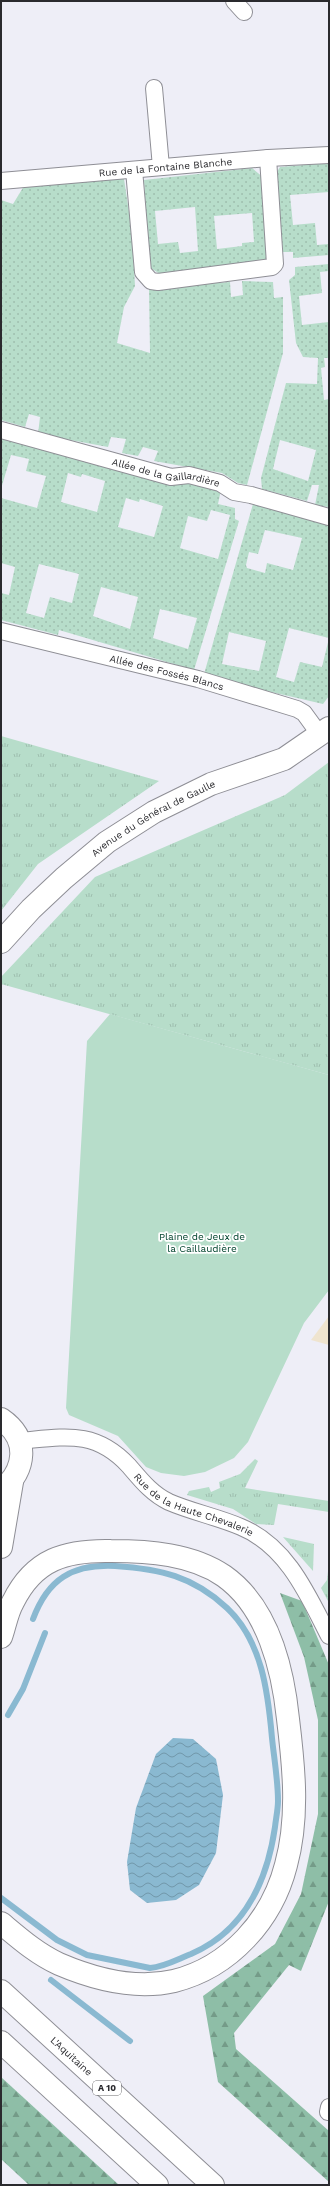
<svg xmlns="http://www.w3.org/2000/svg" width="330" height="2186" font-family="'Work Sans',sans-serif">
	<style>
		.education { fill: #efe4cf }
		.grass { fill: url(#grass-tufts) }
		.forest { fill: url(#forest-firs) }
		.park { fill: #b7ddca }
		.garden { fill: url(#garden-dots); fill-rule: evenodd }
		.water { fill: url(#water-waves) }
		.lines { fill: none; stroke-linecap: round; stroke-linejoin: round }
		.stream { stroke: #8ab9d1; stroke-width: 6 }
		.street-casing { stroke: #8e8e95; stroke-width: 18 }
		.secondary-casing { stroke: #8e8e95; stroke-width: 24 }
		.highway-casing { stroke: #8e8e95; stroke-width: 24 }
		.street { stroke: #fff; stroke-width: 16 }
		.secondary { stroke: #fff; stroke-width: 22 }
		.highway { stroke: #fff; stroke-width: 22 }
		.labels { text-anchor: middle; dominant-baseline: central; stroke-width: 3.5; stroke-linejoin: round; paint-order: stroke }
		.shield { fill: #fff; stroke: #6a6a6d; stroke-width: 1 }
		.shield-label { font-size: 9px; font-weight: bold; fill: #2a2a2e }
		.street-label { font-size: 10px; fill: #2a2a2e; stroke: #fff }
		.park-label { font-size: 10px; fill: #01432d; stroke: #fff }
	</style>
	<defs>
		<pattern id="grass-tufts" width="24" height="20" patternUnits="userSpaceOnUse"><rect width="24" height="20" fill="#b7ddca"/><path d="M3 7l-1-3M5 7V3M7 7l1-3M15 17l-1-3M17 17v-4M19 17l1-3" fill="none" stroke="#9ebeae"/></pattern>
		<pattern id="forest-firs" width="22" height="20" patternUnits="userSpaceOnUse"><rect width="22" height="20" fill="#8ebea7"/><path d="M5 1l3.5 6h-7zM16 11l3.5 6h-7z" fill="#749b88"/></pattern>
		<pattern id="garden-dots" width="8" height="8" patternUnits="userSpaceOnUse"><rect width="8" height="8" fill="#b7ddca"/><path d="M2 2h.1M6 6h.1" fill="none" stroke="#9ebeae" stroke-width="1.8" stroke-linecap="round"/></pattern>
		<pattern id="water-waves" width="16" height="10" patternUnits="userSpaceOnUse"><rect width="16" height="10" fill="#8ab9d1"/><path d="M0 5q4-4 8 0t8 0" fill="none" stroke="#7197aa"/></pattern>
	</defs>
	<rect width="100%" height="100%" fill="#eeeef7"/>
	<!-- education -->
	<polygon class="education" points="329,1316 329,1345 311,1340"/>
	<!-- grass -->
	<g class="grass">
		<polygon points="1,736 159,781 38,864 1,911"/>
		<polygon points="329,762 329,1075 1,984 1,977 95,877 285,795"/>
		<polygon points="255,1459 258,1461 245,1488 329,1501 329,1512 278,1504 274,1525 256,1524 233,1509 187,1495 189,1491 209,1487 211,1492 220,1488 219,1482 240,1474"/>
		<polygon points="283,1537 314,1544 313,1571"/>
		<polygon points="329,1562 329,1603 321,1588 327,1580"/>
	</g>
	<!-- forest -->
	<g class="forest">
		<polygon points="280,1593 302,1601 329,1665 329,1901 301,1971 289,1965 234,2033 236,2049 329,2131 329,2182 218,2082 203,1996 275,1944 301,1894 318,1814 318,1720 304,1657"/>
		<polygon points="1,2077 119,2185 29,2185 1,2159"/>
	</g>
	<!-- park -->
	<polygon class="park" points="110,1014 329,1075 329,1290 304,1323 248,1442 234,1458 205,1472 184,1476 161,1473 146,1467 118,1436 69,1415 66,1408 87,1041"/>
	<!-- garden -->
	<g class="garden">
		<polygon points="329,163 329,192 290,195 293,225 315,223 317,245 329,244 329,255 293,258 293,252 283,252 275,175 280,167"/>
		<path d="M252,168L264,178L268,256L263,263L160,274L149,267L144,180ZM195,207L198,251L180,253L178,242L158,244L155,211ZM252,213L254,242L242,243V246L217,249L214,216Z"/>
		<polygon points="124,179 132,232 135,286 124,307 117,343 150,353 149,288 230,282 231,297 243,295 242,281 273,282 274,298 283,297 283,353 247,485 238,483 222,473 154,461 158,451 143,447 138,456 122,453 126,439 111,437 108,447 38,434 40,417 29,414 25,427 1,420 1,200 13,204 24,186"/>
		<path d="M329,264V271L320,272L322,293L299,296L302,325L329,322V358H324L325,367L321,368L324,400L329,399L328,507L315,505L319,485H312L307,501L262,489L261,478L286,383L317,384L318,358L303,357L296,343L289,280L295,275V267ZM280,440L316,450L308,481L273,469Z"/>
		<path d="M1,437L189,480L221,490L218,504L235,508V519L239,521L194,670L59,630L58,635L1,620V593L9,595L15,567L1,563V498L37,508L46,476L26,471L29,459L11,455L1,489ZM68,473L81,477L82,474L105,481L97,512L61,502ZM126,498L139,502L140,499L163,506L154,537L118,527ZM211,510L230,515L218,559L180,548L188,516L207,521ZM39,564L79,574L72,603L50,597L44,618L26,613ZM101,587L138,597L130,629L93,616ZM160,609L197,618L188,649L153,638Z"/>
		<path d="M253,504L329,523V696L323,704L241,685L204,674ZM265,530L302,538L293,570L267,563L265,573L247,568L246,565L249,552L258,554ZM289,628L329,638L322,667L300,662L294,682L276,677ZM229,632L266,641L259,671L222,664Z"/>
	</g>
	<!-- water -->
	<polygon class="water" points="173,1738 193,1739 216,1759 223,1795 216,1853 199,1885 176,1900 147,1903 130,1890 127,1862 136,1808 156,1754"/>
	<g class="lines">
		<!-- stream -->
		<g class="stream">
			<polyline points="8,1715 23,1689 45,1633"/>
			<path d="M1,1898L57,1940L87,1955L150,1968C164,1967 178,1959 191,1954C245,1931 267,1882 275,1827C276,1818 278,1809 278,1801C278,1780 274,1758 272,1738C268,1692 262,1641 227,1608C193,1576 160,1569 115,1566C72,1564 48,1579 33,1619"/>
			<polyline points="51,1980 130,2041"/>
		</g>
		<defs>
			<g id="street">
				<polyline points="234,1 244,12"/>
				<polyline points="154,88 161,167"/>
				<polyline points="134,170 143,272 151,281 158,282 272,267 275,264 268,158"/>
				<path id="s1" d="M1,181L268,158L329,155"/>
				<path id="s2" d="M1,430L171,477L189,475L220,483L234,492L251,495L329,517"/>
				<path id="s3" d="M1,631L198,679L297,709L304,713L320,735"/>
				<path id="s4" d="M19,1441C64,1437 95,1429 129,1466C141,1480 152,1494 169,1502C192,1512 218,1517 241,1527C287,1546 308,1595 329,1636"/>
				<polyline points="328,2112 329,2107"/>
			</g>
			<g id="secondary">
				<path id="s5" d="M1,942L31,909L64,878L107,842L154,812L211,784L284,759L329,728"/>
				<path d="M1,1419C30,1439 26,1470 1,1491"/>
				<polyline points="1,1547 12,1482"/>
			</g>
			<g id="highway">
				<path d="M1,1637C5,1626 7,1612 13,1602C34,1559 66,1550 111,1551C149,1551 192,1554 224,1576C268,1607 283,1670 288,1719C294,1768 299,1817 286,1865C272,1920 230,1967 174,1981C135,1990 94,1979 59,1964C37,1954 19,1938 1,1923"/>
				<path id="s6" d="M1,1991L213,2185"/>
				<polyline points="1,2042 157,2185"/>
			</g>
		</defs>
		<!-- street casing -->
		<use href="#street" class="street-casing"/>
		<!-- secondary casing -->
		<use href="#secondary" class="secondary-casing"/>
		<!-- highway casing -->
		<use href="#highway" class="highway-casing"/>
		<!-- street -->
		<use href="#street" class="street"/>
		<!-- secondary -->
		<use href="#secondary" class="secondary"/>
		<!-- highway -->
		<use href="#highway" class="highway"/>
	</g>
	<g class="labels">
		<!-- shield labels -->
		<rect class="shield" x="93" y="2081" width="28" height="14" rx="3"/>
		<g class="shield-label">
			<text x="107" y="2088">A 10</text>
		</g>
		<!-- street labels -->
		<g class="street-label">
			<text stroke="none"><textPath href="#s1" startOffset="165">Rue de la Fontaine Blanche</textPath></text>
			<text stroke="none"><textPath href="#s2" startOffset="171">Allée de la Gaillardière</textPath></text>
			<text stroke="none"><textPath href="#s3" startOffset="171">Allée des Fossés Blancs</textPath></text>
			<text stroke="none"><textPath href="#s5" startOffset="198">Avenue du Général de Gaulle</textPath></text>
			<text stroke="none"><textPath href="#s4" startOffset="196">Rue de la Haute Chevalerie</textPath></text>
			<text stroke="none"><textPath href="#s6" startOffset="96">L'Aquitaine</textPath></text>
		</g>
		<!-- park labels -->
		<g class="park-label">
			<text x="202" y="1236">Plaine de Jeux de<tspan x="202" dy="12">la Caillaudière</tspan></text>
		</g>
	</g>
	<!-- border -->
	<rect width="330" height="2186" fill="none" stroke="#2a2a2e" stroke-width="4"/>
</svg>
